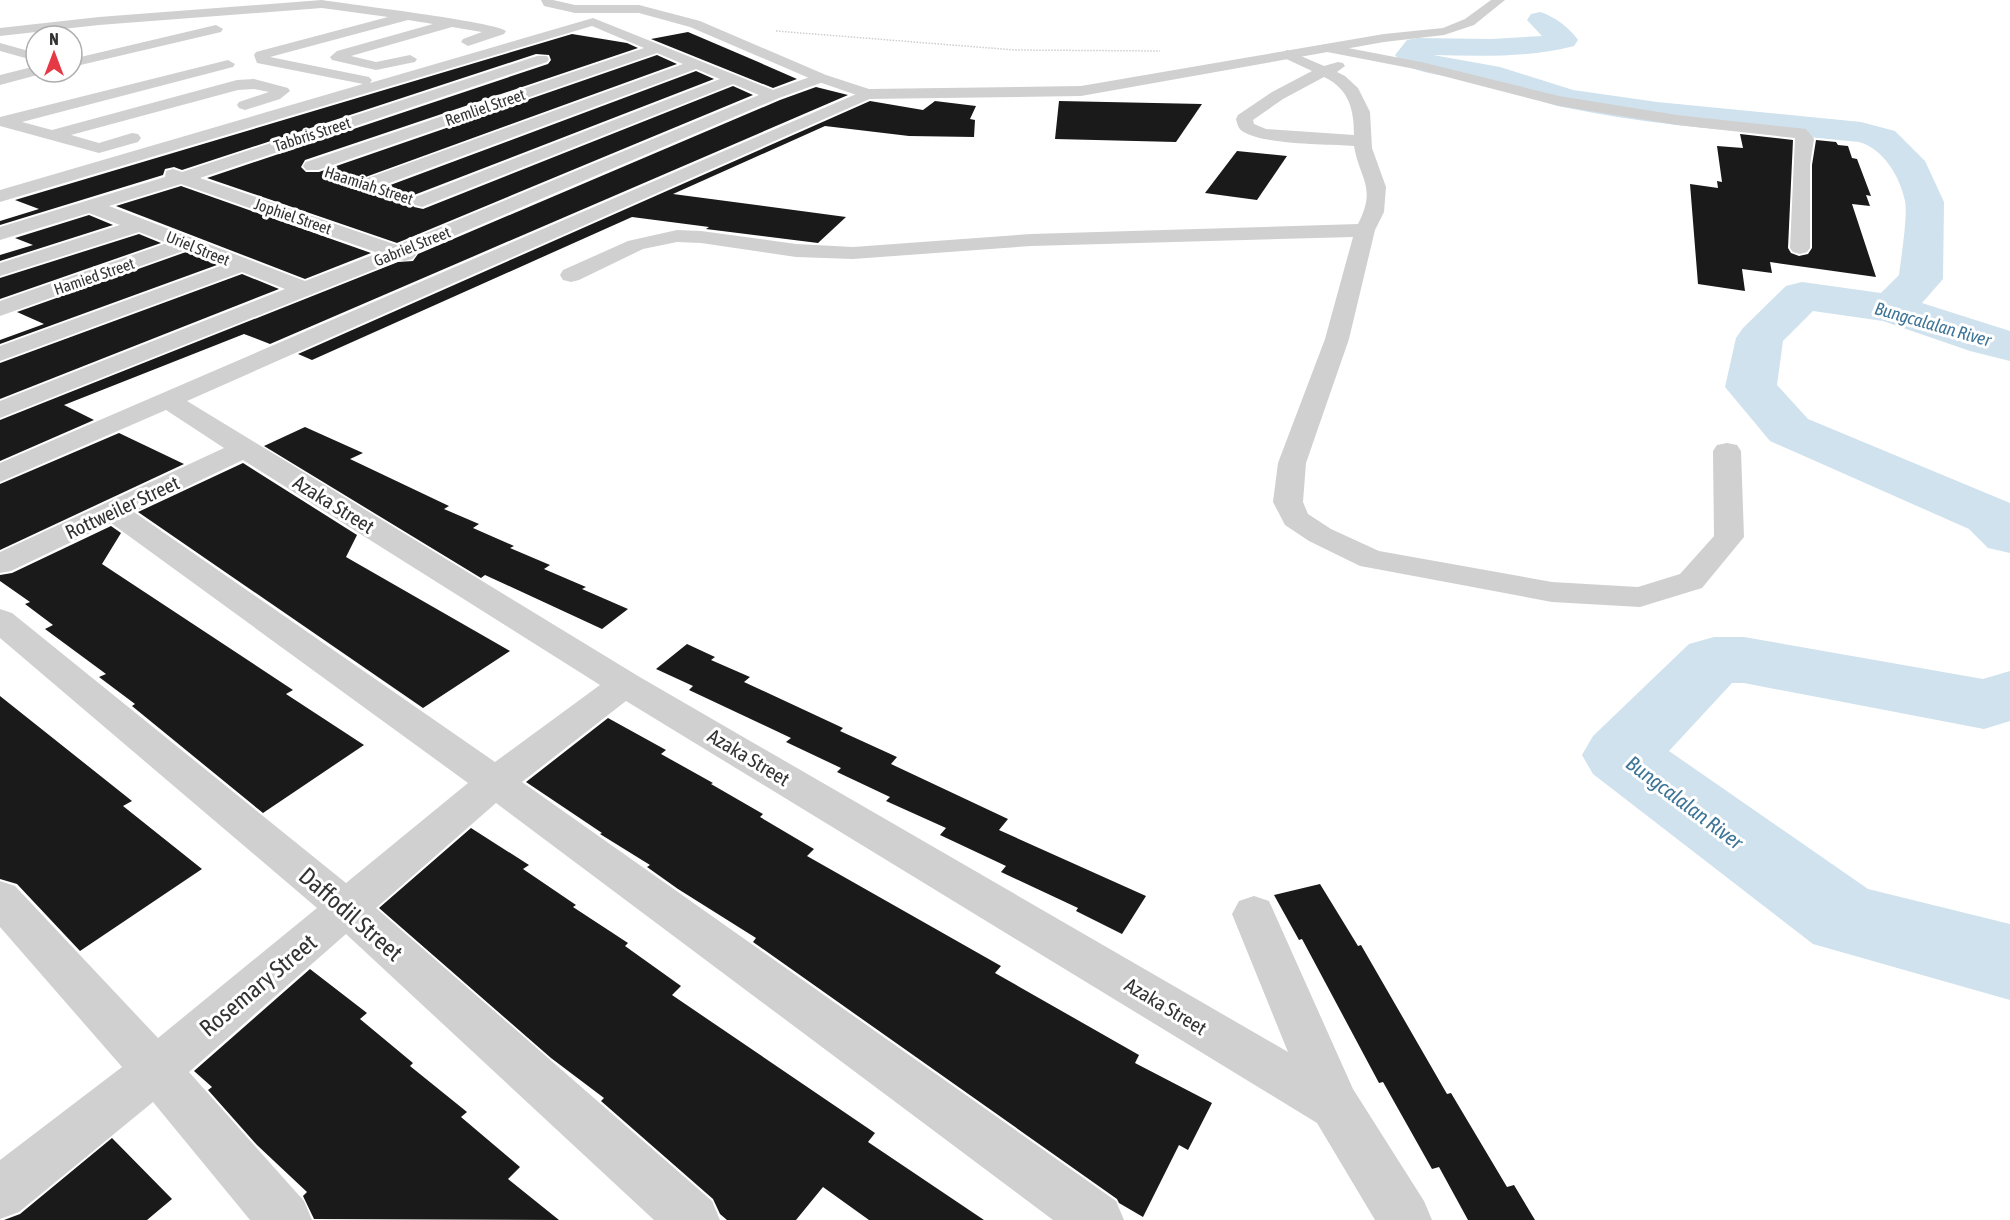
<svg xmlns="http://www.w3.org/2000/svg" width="2010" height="1220" font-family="'Asap Condensed',sans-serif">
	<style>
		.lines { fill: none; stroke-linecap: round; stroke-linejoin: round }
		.river { fill: #cfe2ee; fill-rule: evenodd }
		.building { fill: #1a1a1a }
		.path { stroke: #cdcdcd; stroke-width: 1.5; stroke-dasharray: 1.5 1.5; stroke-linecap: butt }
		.minor { fill: #d0d0d0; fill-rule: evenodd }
		.tertiary { fill: #d0d0d0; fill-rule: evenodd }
		.labels { text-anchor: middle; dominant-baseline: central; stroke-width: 6; stroke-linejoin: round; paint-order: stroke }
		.far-street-label { font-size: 16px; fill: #333; stroke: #fff }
		.far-water-label { font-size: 18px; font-style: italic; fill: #3f7597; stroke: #fff }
		.street-label { font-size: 20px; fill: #333; stroke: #fff }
		.water-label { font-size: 21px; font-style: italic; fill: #3f7597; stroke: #fff }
		.near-street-label { font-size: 24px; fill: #333; stroke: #fff }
	</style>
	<rect width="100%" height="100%" fill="#fff"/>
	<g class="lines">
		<!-- river -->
		<g class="river">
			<path d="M1540,12C1554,16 1570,28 1578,40L1574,46C1527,58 1481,56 1433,55L1500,67L1573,90L1657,102L1861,122L1895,131L1925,161L1944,202L1943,279L1922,303L2010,331V361L1970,351L1883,321L1813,311L1783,341L1777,385L1808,419L2010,503V553L1988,548L1969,529L1770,441L1725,387L1736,338L1743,328L1786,286L1802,282L1881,293L1899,275C1901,259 1908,215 1905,201C1900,177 1884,149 1859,142C1762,132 1663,128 1568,108C1539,103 1513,89 1485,82C1460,75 1410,78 1395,55L1407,40L1417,38L1491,39L1542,36L1527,20L1531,14Z"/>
			<polygon points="1714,637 1744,637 1983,679 2010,671 2010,721 1984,729 1744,683 1732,683 1669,751 1868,889 2010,924 2010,1000 1813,944 1593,774 1582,755 1593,736 1689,644"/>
		</g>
	</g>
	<!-- building -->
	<g class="building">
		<polygon points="688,32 756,61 797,79 773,88 651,39"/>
		<polygon points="572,34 627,43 638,48 305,160 301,167 306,172 319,172 657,55 677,64 360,179 358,183 360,189 377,190 696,71 714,79 414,195 410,202 414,207 423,209 733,86 753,95 397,243 207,178 548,64 551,60 549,55 536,54 182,170 174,167 165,169 163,175 0,225 0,221 39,209 15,200"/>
		<polygon points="816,87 848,95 270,344 244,334 64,405 94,420 0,461 0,420 398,262 413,261 418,254 780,100"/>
		<polygon points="870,101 923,110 935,101 976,106 970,119 975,120 974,137 909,136 825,126 673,194 846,217 818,243 706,229 709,227 632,217 312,360 298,354"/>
		<polygon points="1059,101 1202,104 1176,142 1055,139"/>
		<polygon points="1740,134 1793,140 1788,248 1791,253 1799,256 1808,254 1812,248 1812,165 1816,140 1836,142 1838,145 1848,146 1852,158 1857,159 1871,196 1866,195 1870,206 1852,204 1876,277 1770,262 1772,273 1742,269 1745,291 1698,284 1690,184 1718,188 1717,181 1722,182 1717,146 1743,148"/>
		<polygon points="1237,151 1287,156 1257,200 1205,193"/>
		<polygon points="181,186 371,253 305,279 116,206"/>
		<polygon points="89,215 113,225 0,261 0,255 33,245 15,238"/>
		<polygon points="139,234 161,243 0,299 0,278"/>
		<polygon points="186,252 217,265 0,344 0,340 44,324 17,312"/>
		<polygon points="242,274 279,289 0,399 0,363"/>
		<polygon points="305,427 363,453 350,459 449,506 444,509 479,524 473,528 514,546 510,548 550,565 544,569 586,587 582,589 628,609 602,629 485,575 481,578 264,446"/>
		<polygon points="119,433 184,464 0,550 0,484"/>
		<polygon points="243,463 357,535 346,557 510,651 423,708 138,512"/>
		<polygon points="111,526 121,533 102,564 293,690 286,694 364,745 263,813 132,706 135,704 99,677 106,674 45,629 53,625 25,604 30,602 0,581 0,575 12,573"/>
		<polygon points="687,644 715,657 711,660 750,677 744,682 843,728 840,731 897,757 891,764 1008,819 999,830 1146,896 1122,934 1076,911 1078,908 1001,872 1006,866 940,835 946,828 886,801 890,797 837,772 841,768 786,742 791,738 689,690 693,686 656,669"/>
		<polygon points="0,696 132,801 123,806 202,869 80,951 17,884 0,879"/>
		<polygon points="608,718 666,750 661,754 713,783 711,784 763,814 760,817 814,849 807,856 1001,966 995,973 1139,1055 1135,1063 1212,1103 1188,1150 1179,1145 1143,1217 1119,1203 1117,1199 753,942 756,938 678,889 647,867 650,865 600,834 602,833 526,782"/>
		<polygon points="471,828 529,865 523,869 576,905 573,907 628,943 625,946 681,986 672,995 875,1133 868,1142 984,1220 869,1220 823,1187 796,1220 727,1220 720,1214 713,1199 601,1101 604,1098 551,1058 379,908"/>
		<polygon points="1320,884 1358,946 1361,945 1447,1094 1451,1093 1507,1187 1514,1185 1535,1220 1468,1220 1439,1167 1432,1169 1383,1082 1379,1083 1302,939 1299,940 1274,895"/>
		<polygon points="310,969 367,1013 360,1019 413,1063 410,1066 467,1112 461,1117 520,1167 508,1179 559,1220 314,1219 303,1196 307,1192 257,1145 208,1090 212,1087 194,1071"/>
		<polygon points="112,1138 172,1199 147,1220 4,1220 20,1214"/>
	</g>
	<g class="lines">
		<!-- path -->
		<polyline class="path" points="776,31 1015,50 1160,51"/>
		<!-- minor -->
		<g class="minor">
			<path d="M322,0C346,4 497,22 506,31L504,34L468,46L461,42L463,39L482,32L452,27L351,56L376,62L410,55L417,59L415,62L376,70L332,60L330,57L337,51L433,24L408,20L270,57L369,77L372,80L370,83L593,18L773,90L821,73L829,78L826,81L779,98L414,253L416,255L412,259L405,261L398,260L0,418V401L285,289L242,272L0,361V346L223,265L186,250L0,316V301L167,243L139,232L0,276V263L120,225L89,213L0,240V227L165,177L166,171L173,169L182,172L537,56H547L549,59L547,62L200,178L397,245L759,95L733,84L422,207L415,205L412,201L415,197L720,79L696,69L376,188H362L360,184L362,180L683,64L657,53L318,170H306L303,166L306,162L644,48L592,26L0,202V190L363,84L257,63L254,55L256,52L388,17L322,8L99,25L0,36V28L99,17ZM181,184L378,253L305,281L109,206Z"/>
			<polygon points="216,25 223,29 221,32 72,67 72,59"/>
			<polygon points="0,43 36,53 36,61 0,51"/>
			<polygon points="1327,44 1421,62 1559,96 1677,115 1806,129 1814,139 1810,165 1810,248 1807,252 1800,254 1793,252 1790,248 1795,138 1677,125 1559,106 1420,70 1322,51 1320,48 1322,45"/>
			<path d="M1287,50L1324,66L1338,62L1343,63L1345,66L1337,72L1345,76L1358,88L1370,112L1372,148L1386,187L1384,212L1375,230L1349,339L1306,463L1303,502L1308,514L1331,529L1379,551L1552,582L1638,587L1680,574L1714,536L1713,451L1717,445L1727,443L1737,445L1741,451L1744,537L1702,588L1640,607L1552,602L1371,568L1360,566L1309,541L1285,525L1273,502L1278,463L1325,339L1353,237L1031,246L853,259L796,257L701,243L677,242L643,249L579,280L571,282L563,280L560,275L563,270L628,241L677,230L701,231L796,244L853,247L1031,234L1358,224C1377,187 1360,180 1354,146C1328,144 1262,145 1242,131C1238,128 1237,123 1236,119L1238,115L1272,92L1312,71L1282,57L1280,54ZM1324,77C1349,89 1354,109 1354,135L1266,129L1254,124L1253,120L1283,99Z"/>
			<polygon points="228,60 235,64 233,67 22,122 52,130 237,80 254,79 288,88 290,91 280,99 245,110 239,108 237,105 239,102 269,92 254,89 238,90 71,135 99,143 132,133 138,134 141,138 138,142 99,153 0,126 0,117"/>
			<polygon points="36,66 36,72 43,72 41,74 0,85 0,75"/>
			<path d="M868,89L876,94L874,97L187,401L638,676L1288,1052L1232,914L1239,901L1254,896L1269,901L1353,1089L1424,1201L1432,1220H1375L1317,1123L626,701L522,782L1116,1201L1124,1220H1053L496,803L376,908L712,1201L720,1220H654L346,934L189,1072L304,1201L312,1220H250L153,1102L19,1212L0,1219V1160L122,1067L0,927V881L15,886L158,1038L317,908L0,638V609L12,613L346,883L468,783L111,523L11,571L0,573V552L224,448L166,410L0,482V463ZM243,460L600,685L495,762L134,512Z"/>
		</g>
		<!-- tertiary -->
		<polygon class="tertiary" points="541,0 553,0 575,5 639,5 700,21 826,75 869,89 1081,86 1384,34 1443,28 1465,19 1491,0 1505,0 1474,25 1444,35 1384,42 1081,96 868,99 816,81 690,27 639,13 575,13 544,6"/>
	</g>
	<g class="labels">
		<!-- far-street labels -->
		<g class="far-street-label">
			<text transform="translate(485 107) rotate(-19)">Remliel Street</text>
			<text transform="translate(312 134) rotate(-18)">Tabbris Street</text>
			<text transform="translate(369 185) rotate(18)">Haamiah Street</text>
			<text transform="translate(293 216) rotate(19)">Jophiel Street</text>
			<text transform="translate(412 246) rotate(-22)">Gabriel Street</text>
			<text transform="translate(198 248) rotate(22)">Uriel Street</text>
			<text transform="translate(94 276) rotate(-19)">Hamied Street</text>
		</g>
		<!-- far-water labels -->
		<g class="far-water-label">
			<text transform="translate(1933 324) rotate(16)">Bungcalalan River</text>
		</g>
		<!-- street labels -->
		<g class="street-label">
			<text transform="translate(334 504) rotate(32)">Azaka Street</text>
			<text transform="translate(122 507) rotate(-25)">Rottweiler Street</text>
			<text transform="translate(749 757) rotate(31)">Azaka Street</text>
			<text transform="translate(1166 1006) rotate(31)">Azaka Street</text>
		</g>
		<!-- water labels -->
		<g class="water-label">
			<text transform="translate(1685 802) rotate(37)">Bungcalalan River</text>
		</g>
		<!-- near-street labels -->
		<g class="near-street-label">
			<text transform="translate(351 914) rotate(41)">Daffodil Street</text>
			<text transform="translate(258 985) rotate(-40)">Rosemary Street</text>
		</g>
	</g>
	<!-- north arrow -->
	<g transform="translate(54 54)"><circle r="28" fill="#ffffff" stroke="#adadad" stroke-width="1.5"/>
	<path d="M0-4.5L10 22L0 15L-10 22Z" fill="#e63946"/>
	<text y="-9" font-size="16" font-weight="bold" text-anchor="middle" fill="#333333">N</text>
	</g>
</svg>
